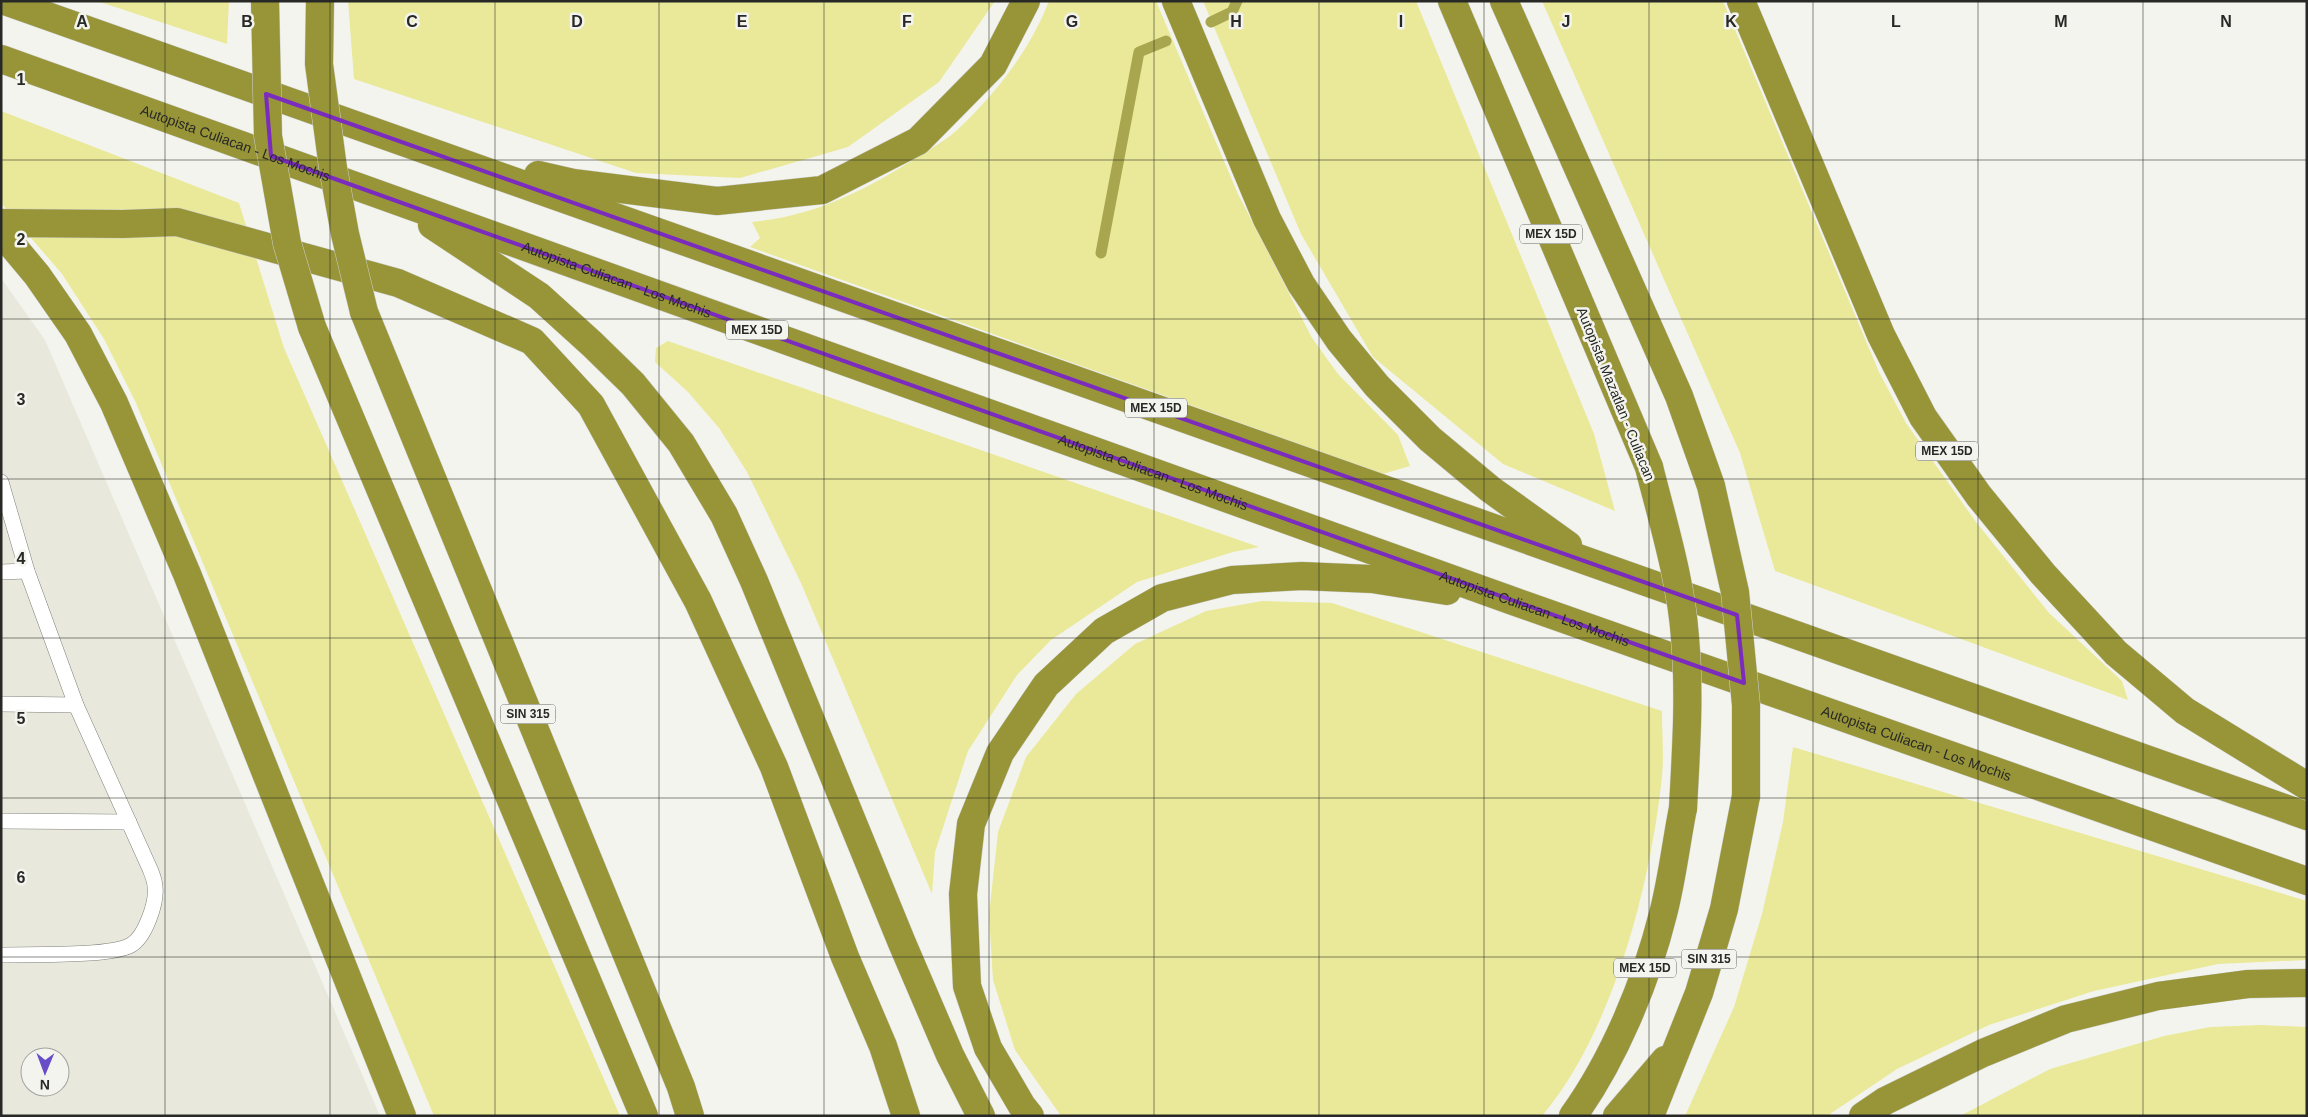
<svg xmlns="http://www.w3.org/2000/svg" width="2308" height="1117" font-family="Helvetica,sans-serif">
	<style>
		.built { fill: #e8e9dc; fill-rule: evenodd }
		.green { fill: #e9e999 }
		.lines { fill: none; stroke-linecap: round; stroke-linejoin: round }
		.stream { stroke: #a8a74f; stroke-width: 11 }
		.lane-casing { stroke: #80807c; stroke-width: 16 }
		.highway-casing { stroke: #d0d0cf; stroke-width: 29 }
		.lane { stroke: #fff; stroke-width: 15 }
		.highway { stroke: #979538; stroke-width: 28 }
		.highway-bridge-casing { stroke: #d0d0cf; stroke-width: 29; stroke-linecap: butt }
		.highway-bridge { stroke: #979538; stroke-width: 28 }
		.marked { fill: none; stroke: #7b2cbf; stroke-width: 4; stroke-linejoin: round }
		.grid { fill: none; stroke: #282826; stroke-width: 1; stroke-opacity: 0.55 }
		.labels { text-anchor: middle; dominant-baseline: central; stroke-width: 5; stroke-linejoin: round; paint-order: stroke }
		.shield { fill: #f4f4ef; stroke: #656562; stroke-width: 1 }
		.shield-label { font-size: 12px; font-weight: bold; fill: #282826 }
		.street-label { font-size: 14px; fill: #282826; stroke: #f4f4ef }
		.grid-label { font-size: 16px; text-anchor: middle; font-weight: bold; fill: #282826; stroke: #f4f4ef; stroke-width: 5; stroke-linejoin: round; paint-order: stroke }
	</style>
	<rect width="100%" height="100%" fill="#f4f4ef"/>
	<!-- built -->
	<path class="built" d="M1,278L45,340L380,1116H1ZM30,1057H60V1087H30Z"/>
	<!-- green -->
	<g class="green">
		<polygon points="97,1 229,1 227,44"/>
		<polygon points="348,1 995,1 939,82 848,147 740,178 636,173 354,79"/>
		<path d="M1049,1H1156L1238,194L1312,338L1338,374L1398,435L1410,466L1383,474L750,247L760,238L752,222C815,216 866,190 919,156C932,148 946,140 957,130C995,95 1030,50 1049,1Z"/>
		<polygon points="1203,1 1416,1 1594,434 1615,511 1503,464 1373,357 1301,234"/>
		<polygon points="1542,1 1723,1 1879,372 1906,423 1976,522 2049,613 2122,681 2128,700 1775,571 1740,453"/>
		<polygon points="1,111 239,203 284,348 620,1116 434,1116 136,403 104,339 62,274 1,203"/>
		<polygon points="668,341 1259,547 1233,552 1137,582 1051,640 1017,675 968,751 935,852 932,894 801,583 747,472 719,428 688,392 655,362 656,348"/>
		<path d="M1262,601L1332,603L1662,711C1662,732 1664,755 1662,776C1651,884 1613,1032 1542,1116H1061L1015,1050L993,980L989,915L998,832L1026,757L1076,694L1135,644L1206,611Z"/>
		<polygon points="1793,747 2307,901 2307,960 2218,964 2094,991 1989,1025 1897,1069 1827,1116 1685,1116 1734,1007 1762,914 1783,822"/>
		<polygon points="2261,1025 2307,1027 2307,1116 1960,1116 2050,1069 2164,1036 2210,1027"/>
	</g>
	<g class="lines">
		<!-- stream -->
		<g class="stream">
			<polyline points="1211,22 1232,12 1237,1"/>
			<polyline points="1101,253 1139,52 1166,41"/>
		</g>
		<defs>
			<g id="lane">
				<path d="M1,482L27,571L76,705L150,869C152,874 155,881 155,887C157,903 145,937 131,945C110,957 29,954 1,955"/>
				<polyline points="1,572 27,571"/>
				<polyline points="1,704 76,705"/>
				<polyline points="1,821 129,822"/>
			</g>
			<g id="highway">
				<polyline points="5,1 2307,816"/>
				<polyline points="1176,1 1267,219 1301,284 1339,340 1377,386 1430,439 1490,489 1568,545"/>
				<polyline points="1452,1 1649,467"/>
				<polyline points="1504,1 1679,396 1711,486"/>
				<polyline points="1741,1 1881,335 1923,417 1979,496 2043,574 2116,653 2185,711 2307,786"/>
				<path id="s1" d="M1,59L1513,601L2307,881"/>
				<polyline points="538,175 573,183 717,201 822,190 918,141 993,65 1026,1"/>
				<polyline points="1,223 123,224 177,222 398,283 532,341 591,405 698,601 774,767 845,957 883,1046 906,1116"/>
				<polyline points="432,225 539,296 592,344 633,384 681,443 724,515 754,581 902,943 950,1055 981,1116"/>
				<polyline points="1,232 37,275 78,334 114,403 187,574 402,1116"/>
				<polyline points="364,312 681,1087 690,1116"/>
				<polyline points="312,327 644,1116"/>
				<polyline points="1030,1116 1022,1106 988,1048 967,986 963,894 971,824 1000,753 1046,685 1104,631 1162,598 1232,580 1302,576 1372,579 1447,591"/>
				<path d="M1573,1116C1614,1059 1646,982 1663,914C1672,880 1676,843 1683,808"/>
				<polyline points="1617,1116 1665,1060"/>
				<polyline points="1650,1116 1699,993 1724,909 1746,796"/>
				<polyline points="1863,1116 1885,1101 1983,1053 2066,1019 2158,996 2248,984 2307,983"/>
			</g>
		</defs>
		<!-- lane casing -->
		<use href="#lane" class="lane-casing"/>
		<!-- highway casing -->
		<use href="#highway" class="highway-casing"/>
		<!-- lane -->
		<use href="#lane" class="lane"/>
		<!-- highway -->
		<use href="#highway" class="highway"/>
		<defs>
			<g id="highway-bridge">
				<polyline points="265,1 268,136 287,243 312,327"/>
				<polyline points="320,1 319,64 333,168 345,234 364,312"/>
				<path d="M1649,467C1663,523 1681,580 1685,638C1690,694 1686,752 1683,808"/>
				<polyline points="1711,486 1735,592 1746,705 1746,796"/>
			</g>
		</defs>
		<!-- highway-bridge casing -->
		<use href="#highway-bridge" class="highway-bridge-casing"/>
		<!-- highway-bridge -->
		<use href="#highway-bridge" class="highway-bridge"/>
	</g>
	<!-- marked area -->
	<path class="marked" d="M266,94L1737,615L1744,683L271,156Z"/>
	<!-- grid -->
	<path class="grid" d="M165,1V1116M330,1V1116M495,1V1116M659,1V1116M824,1V1116M989,1V1116M1154,1V1116M1319,1V1116M1484,1V1116M1649,1V1116M1813,1V1116M1978,1V1116M2143,1V1116M1,160H2307M1,319H2307M1,479H2307M1,638H2307M1,798H2307M1,957H2307"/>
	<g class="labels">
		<!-- shield labels -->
		<g class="shield">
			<rect x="1520" y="224.5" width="62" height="19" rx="4"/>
			<rect x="726" y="320.5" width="62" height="19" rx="4"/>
			<rect x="1125" y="398.5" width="62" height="19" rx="4"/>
			<rect x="1916" y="441.5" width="62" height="19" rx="4"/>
			<rect x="500.5" y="704.5" width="55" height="19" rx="4"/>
			<rect x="1681.5" y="949.5" width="55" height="19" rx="4"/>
			<rect x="1614" y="958.5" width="62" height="19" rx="4"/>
		</g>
		<g class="shield-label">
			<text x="1551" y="234">MEX 15D</text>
			<text x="757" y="330">MEX 15D</text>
			<text x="1156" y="408">MEX 15D</text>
			<text x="1947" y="451">MEX 15D</text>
			<text x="528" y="714">SIN 315</text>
			<text x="1709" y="959">SIN 315</text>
			<text x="1645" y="968">MEX 15D</text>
		</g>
		<!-- street labels -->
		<g class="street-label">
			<text stroke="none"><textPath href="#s1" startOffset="249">Autopista Culiacan - Los Mochis</textPath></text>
			<text stroke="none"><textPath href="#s1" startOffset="654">Autopista Culiacan - Los Mochis</textPath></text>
			<text transform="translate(1616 394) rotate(68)">Autopista Mazatlan - Culiacan</text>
			<text stroke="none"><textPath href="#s1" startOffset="1224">Autopista Culiacan - Los Mochis</textPath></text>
			<text stroke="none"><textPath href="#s1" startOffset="1629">Autopista Culiacan - Los Mochis</textPath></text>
			<text stroke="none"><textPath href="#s1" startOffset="2034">Autopista Culiacan - Los Mochis</textPath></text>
		</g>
	</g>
	<g class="grid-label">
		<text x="82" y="27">A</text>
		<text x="247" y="27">B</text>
		<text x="412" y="27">C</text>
		<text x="577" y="27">D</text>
		<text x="742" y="27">E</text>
		<text x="907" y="27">F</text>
		<text x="1072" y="27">G</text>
		<text x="1236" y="27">H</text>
		<text x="1401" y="27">I</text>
		<text x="1566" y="27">J</text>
		<text x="1731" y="27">K</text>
		<text x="1896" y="27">L</text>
		<text x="2061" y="27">M</text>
		<text x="2226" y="27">N</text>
		<text x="21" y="85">1</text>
		<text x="21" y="245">2</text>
		<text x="21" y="405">3</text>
		<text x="21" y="564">4</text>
		<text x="21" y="724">5</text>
		<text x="21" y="883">6</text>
	</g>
	<!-- border -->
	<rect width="2308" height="1117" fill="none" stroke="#282826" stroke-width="5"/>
	<!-- north arrow -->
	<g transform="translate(45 1072) rotate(181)"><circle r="24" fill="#f4f4ef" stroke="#a2a29f"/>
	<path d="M0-4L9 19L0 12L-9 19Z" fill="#674ec7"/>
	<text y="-8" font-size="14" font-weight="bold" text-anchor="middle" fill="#282826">N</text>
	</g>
</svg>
